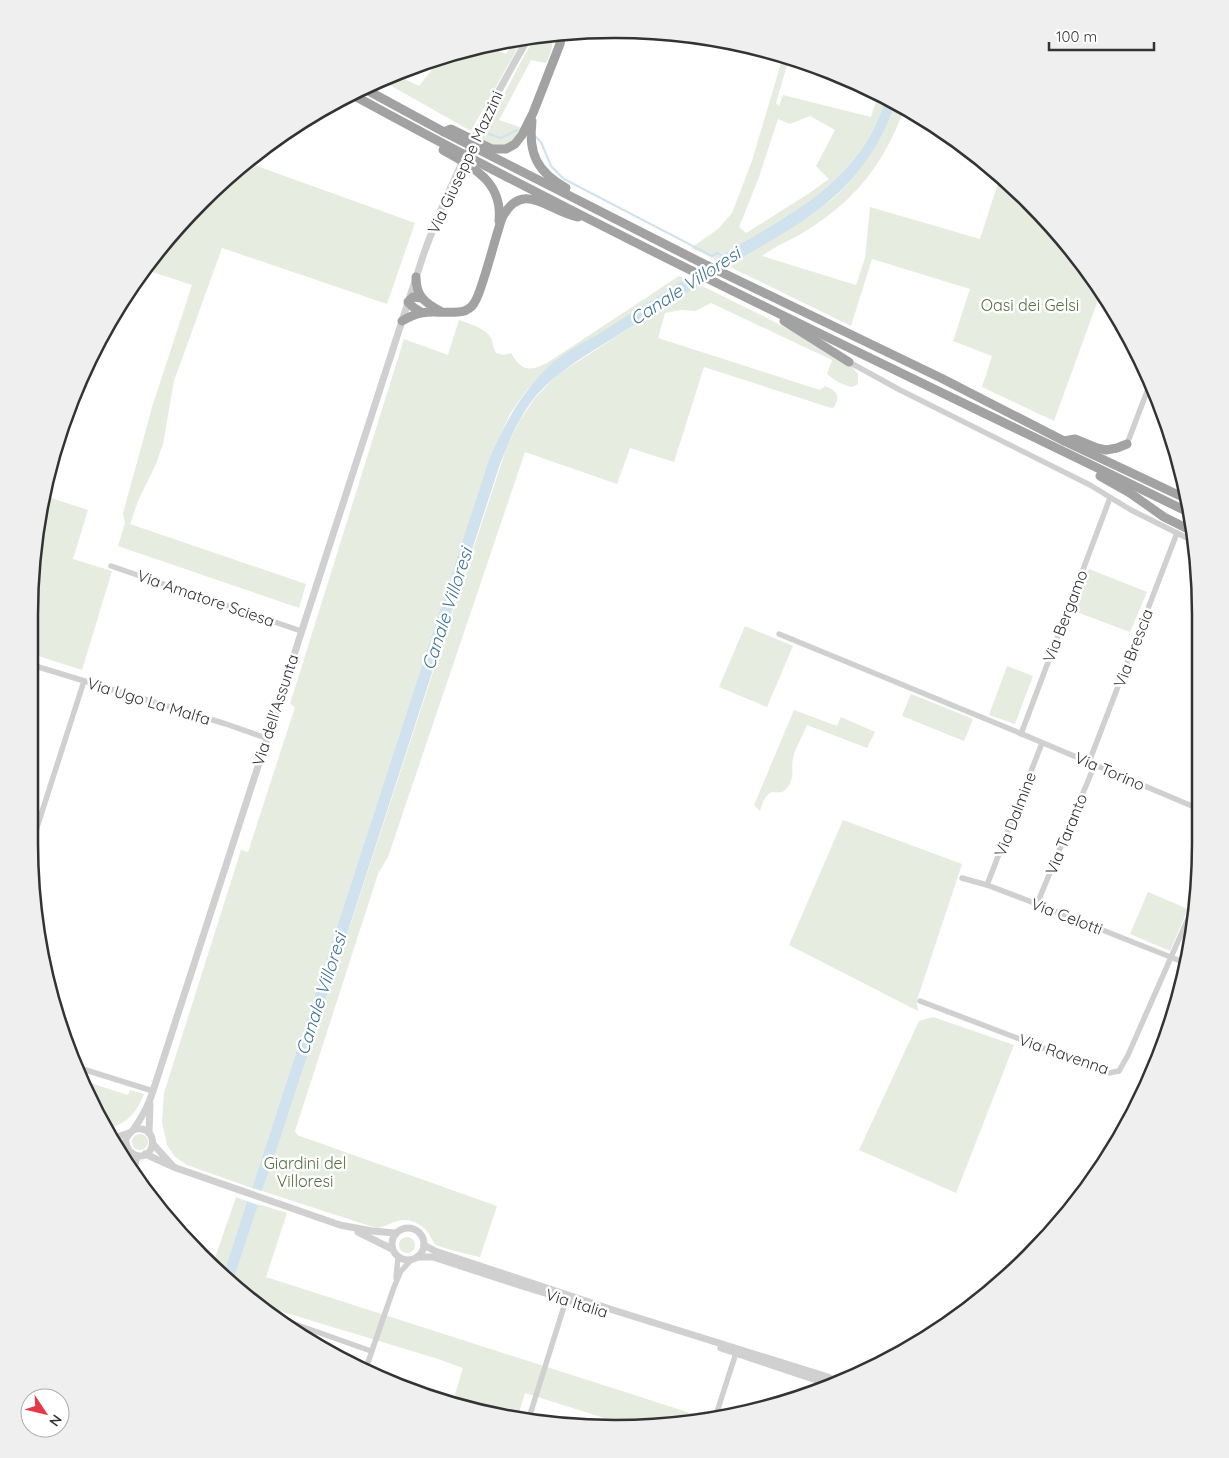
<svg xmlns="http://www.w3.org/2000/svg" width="1229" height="1458" font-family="Quicksand,sans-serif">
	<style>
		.green { fill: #e6ecdf; fill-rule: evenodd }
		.water { fill: #cfe2ee }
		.pier { fill: #fff }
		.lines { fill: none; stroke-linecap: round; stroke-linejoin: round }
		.stream { stroke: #cfe2ee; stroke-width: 2 }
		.minor { stroke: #d0d0d0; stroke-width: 5.5 }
		.tertiary { stroke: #d0d0d0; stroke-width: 7 }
		.trunk { stroke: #a2a2a2; stroke-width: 9 }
		.labels { text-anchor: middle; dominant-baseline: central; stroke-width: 5; stroke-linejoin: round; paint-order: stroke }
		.street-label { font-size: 16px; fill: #333; stroke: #fff }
		.park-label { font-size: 16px; fill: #56703f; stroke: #fff }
		.water-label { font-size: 18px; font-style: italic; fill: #3f7597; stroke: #fff }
		.rim { fill: none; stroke: #333; stroke-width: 2.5 }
	</style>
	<rect width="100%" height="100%" fill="#fff"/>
	<!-- green -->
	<g class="green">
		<path d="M538,36C559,34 552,51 546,63L531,60L499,120L517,126L521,128C508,150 501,148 480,141L524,56L533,41Z"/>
		<polygon points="515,40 521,42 471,131 379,79 392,73 419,86 441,58 483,45 506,54"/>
		<path d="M783,56L789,58L776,103L779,106L783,95L871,117L878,94L886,98C860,184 786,217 715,259L691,248L718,229L732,213L752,161ZM810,116L835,130L816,166L829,179L808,194L746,233L739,227L759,177L778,119L790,124Z"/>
		<path d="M895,104L904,108V110C884,161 861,194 815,225C799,237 778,244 762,256L856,285L865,258L870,207L980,239L1000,177L1029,201L1102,289L1054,421L982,387L992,356L953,341L970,289L872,259L851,326L728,266C747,255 766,243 784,232C803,220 822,209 838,194C864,169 883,137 895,104Z"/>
		<polygon points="246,162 415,223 387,304 222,248 174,381 163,444 156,464 138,501 130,524 306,584 299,608 118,546 125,523 123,513 153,404 192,285 143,269 150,258 201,200"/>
		<path d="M679,276L686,279L549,366L526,391L510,414L489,459L252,1188L187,1165L175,1157L167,1145L162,1122L164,1093L241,850L248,852L295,707L290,704L404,339L448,355L459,320C469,324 486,328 491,338C493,343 493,348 496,353L503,355L511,353C522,371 528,372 547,363Z"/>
		<path d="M698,284L765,317L820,346L852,367L858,374V384L852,387C842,385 836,381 827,374L832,360L711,303L695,311L681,310L665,313L658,338L820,390L825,386C838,391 841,397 833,408L828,407L704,367L674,462L630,448L617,484L525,452L388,857L378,874L295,1131L297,1135L497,1206L480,1257C471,1255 441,1248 435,1244C432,1241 431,1237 429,1234C424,1226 415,1221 406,1220C395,1219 387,1227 376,1228L262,1191L279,1143L507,446L520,420L535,398L557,375Z"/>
		<polygon points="42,495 88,510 73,559 112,571 82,670 32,654 34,538"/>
		<polygon points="1089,569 1147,592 1130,632 1074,611"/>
		<polygon points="745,626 793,646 767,707 719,687"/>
		<polygon points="1007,666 1033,676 1015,724 989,715"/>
		<polygon points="911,694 973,719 964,741 902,716"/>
		<path d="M794,710L837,726L841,717L875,732L867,748L807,725C803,735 796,747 793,758C791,768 795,779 787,788C783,794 778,792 773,792C765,793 762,805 760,811L754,805Z"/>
		<polygon points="843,820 962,864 917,1000 918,1011 789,945"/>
		<polygon points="1148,892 1188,909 1170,951 1130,934"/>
		<polygon points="933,1017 1014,1045 956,1193 859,1150 919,1021"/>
		<path d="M81,1080L128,1095L130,1090L144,1094C137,1112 126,1126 106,1128L89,1103Z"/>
		<circle cx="140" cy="1142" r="8"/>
		<polygon points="236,1197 247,1201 224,1273 213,1264"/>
		<polygon points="258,1204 287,1213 266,1277 709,1419 691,1424 623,1424 525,1393 517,1419 453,1401 463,1368 435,1358 260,1305 233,1281"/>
		<circle cx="407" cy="1245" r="8"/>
	</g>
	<!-- water -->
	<g class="water">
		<path d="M886,98L895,104C883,138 864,170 836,195C807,222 769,241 735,262C698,285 661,309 623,332C592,352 559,369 535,397C519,417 509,441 500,464L279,1143L262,1191L252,1188L489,459C504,425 521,393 548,367C562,353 591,339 608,328C634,311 660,295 685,279C696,272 706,264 717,258C788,215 860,184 886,98Z"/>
		<polygon points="247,1201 258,1205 233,1281 224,1273"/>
	</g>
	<!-- pier -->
	<polygon class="pier" points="712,258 731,267 701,286 683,277"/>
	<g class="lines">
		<!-- stream -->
		<g class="stream">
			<polyline points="489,134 501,138 517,130"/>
			<polyline points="536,137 541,142 551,166 564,179 712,256 718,253 723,256"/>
		</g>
		<!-- minor -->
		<g class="minor">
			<polyline points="849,362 900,390 1090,485 1131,510 1193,541"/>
			<polyline points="1127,444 1151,381"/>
			<polyline points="111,566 301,631"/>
			<polyline points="779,634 1015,731 1199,809"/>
			<polyline points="32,665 226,724 266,738"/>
			<polyline points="1021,734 1110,498"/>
			<polyline points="1089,762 1177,533"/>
			<polyline points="30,849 84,681"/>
			<polyline points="962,878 987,885 1037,904 1183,962"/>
			<polyline points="987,885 1042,743"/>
			<polyline points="1037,904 1095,764"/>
			<polyline points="920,1001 1109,1073 1119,1071 1128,1055 1194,905"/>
			<polyline points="76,1067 153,1091"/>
			<polyline points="396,1278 398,1258"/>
			<polyline points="272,1316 371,1351"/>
			<polyline points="365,1371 394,1287 401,1271 411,1260"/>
			<polyline points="715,1418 736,1353"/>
			<polyline points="528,1421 566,1300"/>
		</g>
		<!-- tertiary -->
		<g class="tertiary">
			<path d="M133,1130C157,1122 159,1158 138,1156C133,1155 128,1151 127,1146C126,1144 125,1142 126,1139C128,1134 131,1133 133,1130C141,1119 149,1104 153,1091L424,253C451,178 489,106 529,37"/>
			<polyline points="149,1133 150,1104"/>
			<polyline points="113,1138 129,1133"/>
			<polyline points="153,1144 172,1165"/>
			<polyline points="145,1154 176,1168 340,1225 372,1231 395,1233"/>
			<polyline points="134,1169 137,1156"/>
			<circle cx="408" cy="1244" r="16"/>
			<polyline points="358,1232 392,1249"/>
			<polyline points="424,1245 435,1251 613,1310 828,1377 841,1384"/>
			<polyline points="418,1257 433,1257 522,1286 577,1303"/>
			<polyline points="721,1348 834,1386"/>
		</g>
		<!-- trunk -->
		<g class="trunk">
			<polyline points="363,88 444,132 700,262 941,378 1064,441 1189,500"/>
			<path d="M351,94C625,244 910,376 1190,513"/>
			<path d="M532,121C528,153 537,172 566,188"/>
			<polyline points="444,132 451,129 492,149 506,149 515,144 522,135 533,113 560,44 562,34"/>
			<path d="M443,150C472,167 503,181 499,221"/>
			<path d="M416,277C416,296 424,302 440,311"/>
			<polyline points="421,312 413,307 408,302 413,297 422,298"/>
			<path d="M402,321C425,307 435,314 458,312C464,312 468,310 472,306C478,299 480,289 483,281C490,260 495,239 502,218C523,178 549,212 578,217"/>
			<polyline points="784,321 849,362"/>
			<polyline points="1064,441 1075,439 1097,448 1106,450 1117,448 1127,444"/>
			<polyline points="1100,476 1130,493 1164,517 1192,531"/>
		</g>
	</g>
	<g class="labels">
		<!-- street labels -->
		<g class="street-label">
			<text transform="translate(465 162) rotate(-65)">Via Giuseppe Mazzini</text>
			<text transform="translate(206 598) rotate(19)">Via Amatore Sciesa</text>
			<text transform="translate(1065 616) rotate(-69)">Via Bergamo</text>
			<text transform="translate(1133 648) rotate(-69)">Via Brescia</text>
			<text transform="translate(149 701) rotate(17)">Via Ugo La Malfa</text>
			<text transform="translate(275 710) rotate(-72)">Via dell'Assunta</text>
			<text transform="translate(1110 771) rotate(23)">Via Torino</text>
			<text transform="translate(1015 814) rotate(-69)">Via Dalmine</text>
			<text transform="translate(1066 834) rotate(-68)">Via Taranto</text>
			<text transform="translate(1067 916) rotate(21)">Via Celotti</text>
			<text transform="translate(1064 1054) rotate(19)">Via Ravenna</text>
			<text transform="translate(577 1303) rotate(17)">Via Italia</text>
		</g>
		<!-- park labels -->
		<g class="park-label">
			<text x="1030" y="305">Oasi dei Gelsi</text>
			<text x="305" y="1163">Giardini del<tspan x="305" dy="18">Villoresi</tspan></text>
		</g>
		<!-- water labels -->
		<g class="water-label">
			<text transform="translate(685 286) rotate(-33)">Canale Villoresi</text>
			<text transform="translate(447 609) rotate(-72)">Canale Villoresi</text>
			<text transform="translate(321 994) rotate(-72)">Canale Villoresi</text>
		</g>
	</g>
	<!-- crop -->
	<path d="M0 0H1229V1458H0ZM615 38H615A577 577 0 0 1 1192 615V843A577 577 0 0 1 615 1420H615A577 577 0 0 1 38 843V615A577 577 0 0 1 615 38Z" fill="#efefef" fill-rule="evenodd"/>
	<path class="rim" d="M615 38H615A577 577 0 0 1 1192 615V843A577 577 0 0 1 615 1420H615A577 577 0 0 1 38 843V615A577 577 0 0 1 615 38Z"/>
	<!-- north arrow -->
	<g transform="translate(45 1413) rotate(125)"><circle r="24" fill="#ffffff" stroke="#adadad"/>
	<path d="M0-4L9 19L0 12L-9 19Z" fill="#e63946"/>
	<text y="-8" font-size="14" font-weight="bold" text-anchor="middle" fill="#333333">N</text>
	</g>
	<!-- scale -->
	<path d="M1049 42v8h105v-8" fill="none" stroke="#333333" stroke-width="2.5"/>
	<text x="1056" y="42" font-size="15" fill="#333333" stroke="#ffffff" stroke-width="4" paint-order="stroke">100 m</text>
</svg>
